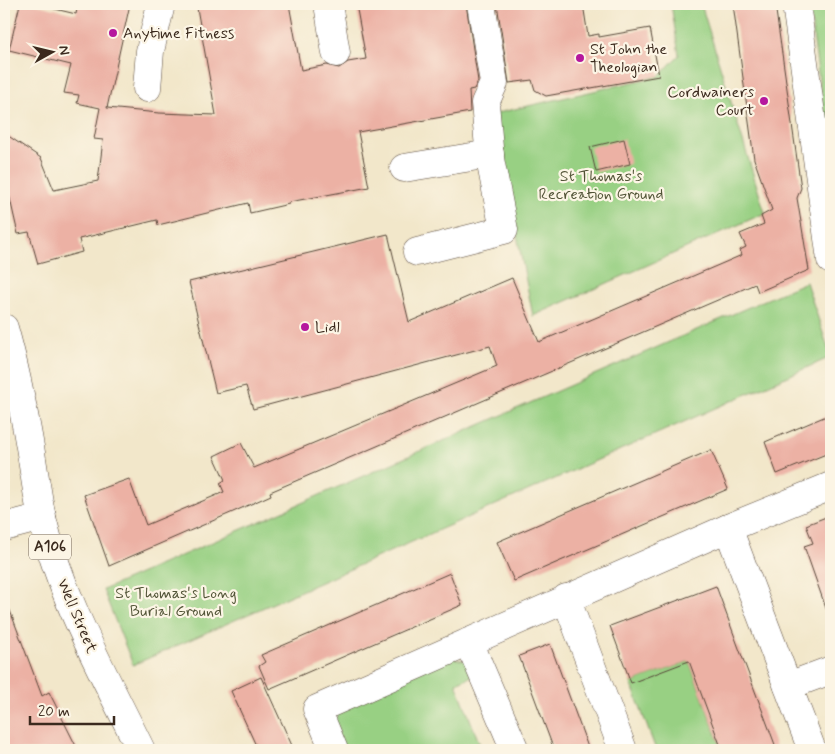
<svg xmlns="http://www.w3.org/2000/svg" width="835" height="754" font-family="Mynerve,sans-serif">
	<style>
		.green { fill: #98d083; stroke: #6a7d50 }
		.building { fill: #ecb1a4 }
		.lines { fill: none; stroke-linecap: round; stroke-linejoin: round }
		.minor-casing { stroke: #564638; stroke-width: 29 }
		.major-casing { stroke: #564638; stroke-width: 29 }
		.minor { stroke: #fff; stroke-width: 28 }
		.major { stroke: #fff; stroke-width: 28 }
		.poi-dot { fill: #b5179e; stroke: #fcf5e5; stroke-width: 2 }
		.labels { text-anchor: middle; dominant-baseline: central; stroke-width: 4.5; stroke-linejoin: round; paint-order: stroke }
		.shield { fill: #fcf5e5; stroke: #75675a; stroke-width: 1 }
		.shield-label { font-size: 15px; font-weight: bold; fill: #3b2a1e }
		.poi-label { font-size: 16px; fill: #3b2a1e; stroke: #fcf5e5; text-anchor: start }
		.park-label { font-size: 16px; fill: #525437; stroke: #fcf5e5 }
		.street-label { font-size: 16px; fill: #3b2a1e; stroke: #fcf5e5 }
	</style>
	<rect width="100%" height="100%" fill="#fcf5e5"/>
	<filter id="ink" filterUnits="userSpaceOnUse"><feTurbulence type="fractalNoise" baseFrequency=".02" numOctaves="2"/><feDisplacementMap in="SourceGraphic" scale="10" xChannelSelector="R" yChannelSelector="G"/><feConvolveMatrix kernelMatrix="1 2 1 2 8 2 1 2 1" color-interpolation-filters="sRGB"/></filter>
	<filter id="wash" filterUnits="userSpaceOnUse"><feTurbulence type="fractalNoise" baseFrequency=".0096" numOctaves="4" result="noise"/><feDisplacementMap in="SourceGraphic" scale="20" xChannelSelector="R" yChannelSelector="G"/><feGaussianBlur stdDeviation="1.12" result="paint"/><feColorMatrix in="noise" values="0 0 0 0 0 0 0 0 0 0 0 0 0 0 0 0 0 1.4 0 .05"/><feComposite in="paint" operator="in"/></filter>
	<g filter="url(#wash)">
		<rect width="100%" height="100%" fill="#f2e7ca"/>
		<!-- green -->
		<g class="green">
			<polygon points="671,4 701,4 765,213 533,316 493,114 659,76 679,55"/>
			<polygon points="809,4 831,4 831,172"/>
			<polygon points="806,282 831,357 133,665 103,590"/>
			<polygon points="449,657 466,661 475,675 456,683 482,750 339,750 329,713"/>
			<polygon points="689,661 722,750 656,750 631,683"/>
		</g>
		<g id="blocks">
			<!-- building -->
			<g class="building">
				<polygon points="20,4 34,4 76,14 78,4 130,4 107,108 159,113 216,115 197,8 223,4 289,4 301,70 327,65 339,68 348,62 366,59 356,4 466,4 478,81 474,89 469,90 470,112 358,132 369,187 289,202 289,204 250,213 248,203 158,225 157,220 79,239 82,252 38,264 29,232 18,234 8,190 4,192 4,133 41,158 54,190 98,181 103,140 94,139 100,108 77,103 79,95 64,93 71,65 9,50"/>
				<polygon points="497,4 583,4 588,36 599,34 599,37 650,28 659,76 546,96 535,90 532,80 509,83"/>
				<polygon points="733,4 775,4 801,188 797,198 809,270 758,292 755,284 270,492 271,495 233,512 109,566 84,495 129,479 146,525 224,492 220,483 225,480 214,456 241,443 254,468 497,366 490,346 253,409 246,386 216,393 189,282 388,234 409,322 512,278 539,342 742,255 740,250 746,247 740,234 764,224 761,216 772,210 754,159"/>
				<polygon points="624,139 630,164 596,172 590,147"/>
				<polygon points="831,414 831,452 777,474 765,442"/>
				<polygon points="711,450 728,489 514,581 497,542"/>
				<polygon points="831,515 831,613 828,614 804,546 813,543 806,525"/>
				<polygon points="450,573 462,605 269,689 259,666 265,662 261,655"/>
				<polygon points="716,586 737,643 777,750 722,750 689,661 631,683 610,626"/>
				<polygon points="6,600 42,696 49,692 78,750 4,750 4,601"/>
				<polygon points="550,644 589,750 554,750 519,656"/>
				<polygon points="261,677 294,750 258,750 231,691"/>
			</g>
		</g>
	</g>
	<g filter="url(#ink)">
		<use href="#blocks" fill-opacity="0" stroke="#564638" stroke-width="1"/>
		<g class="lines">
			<defs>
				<g id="minor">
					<polyline points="328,4 336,53"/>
					<polyline points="796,4 831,260"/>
					<polyline points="147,88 150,51 161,4"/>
					<polyline points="404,168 490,154"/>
					<polyline points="417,252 504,230 490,159 485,103 494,83 481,4"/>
					<polyline points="4,527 42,517"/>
					<polyline points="728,528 812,750"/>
					<polyline points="566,598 623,750"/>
					<polyline points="469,642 515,750"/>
					<polyline points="788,686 831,670"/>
					<polyline points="334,750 317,709 728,528 831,486"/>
				</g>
				<path id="major" d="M4,328C15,367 23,407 30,447C34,470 37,494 42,518C62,600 104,674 141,750"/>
			</defs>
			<!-- minor casing -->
			<use href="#minor" class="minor-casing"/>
			<!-- major casing -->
			<use href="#major" class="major-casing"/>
			<!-- minor -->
			<use href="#minor" class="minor"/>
			<!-- major -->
			<use href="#major" class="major"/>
		</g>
	</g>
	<!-- markers -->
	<g class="poi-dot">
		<circle cx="113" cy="33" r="5"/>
		<circle cx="580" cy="58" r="5"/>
		<circle cx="764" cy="101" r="5"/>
		<circle cx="305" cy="327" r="5"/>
	</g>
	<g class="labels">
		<!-- shield labels -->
		<rect class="shield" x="29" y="534.5" width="42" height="25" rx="4"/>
		<g class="shield-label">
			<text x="50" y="547">A106</text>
		</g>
		<!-- poi labels -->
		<g class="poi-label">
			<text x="123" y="33">Anytime Fitness</text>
			<text x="590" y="49">St John the<tspan x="590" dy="18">Theologian</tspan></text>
			<text x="754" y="92" text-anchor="end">Cordwainers<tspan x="754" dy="18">Court</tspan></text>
			<text x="315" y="327">Lidl</text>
		</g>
		<!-- park labels -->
		<g class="park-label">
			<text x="601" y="176">St Thomas's<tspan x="601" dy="18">Recreation Ground</tspan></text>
			<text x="176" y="593">St Thomas's Long<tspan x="176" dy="18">Burial Ground</tspan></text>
		</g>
		<!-- street labels -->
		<g class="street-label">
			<text transform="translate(77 616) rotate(67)">Well Street</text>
		</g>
	</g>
	<!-- margin -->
	<rect width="835" height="754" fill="none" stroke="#fcf5e5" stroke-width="20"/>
	<!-- north arrow -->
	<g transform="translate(52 52) rotate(82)" stroke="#fcf5e5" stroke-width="4" paint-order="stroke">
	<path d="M0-4L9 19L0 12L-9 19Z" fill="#3b2a1e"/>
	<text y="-8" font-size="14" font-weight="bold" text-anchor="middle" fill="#3b2a1e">N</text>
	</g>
	<!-- scale -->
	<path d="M30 716v8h84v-8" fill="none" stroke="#3b2a1e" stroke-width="2.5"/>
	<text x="38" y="716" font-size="15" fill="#3b2a1e" stroke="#fcf5e5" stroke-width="4" paint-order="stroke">20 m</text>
</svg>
